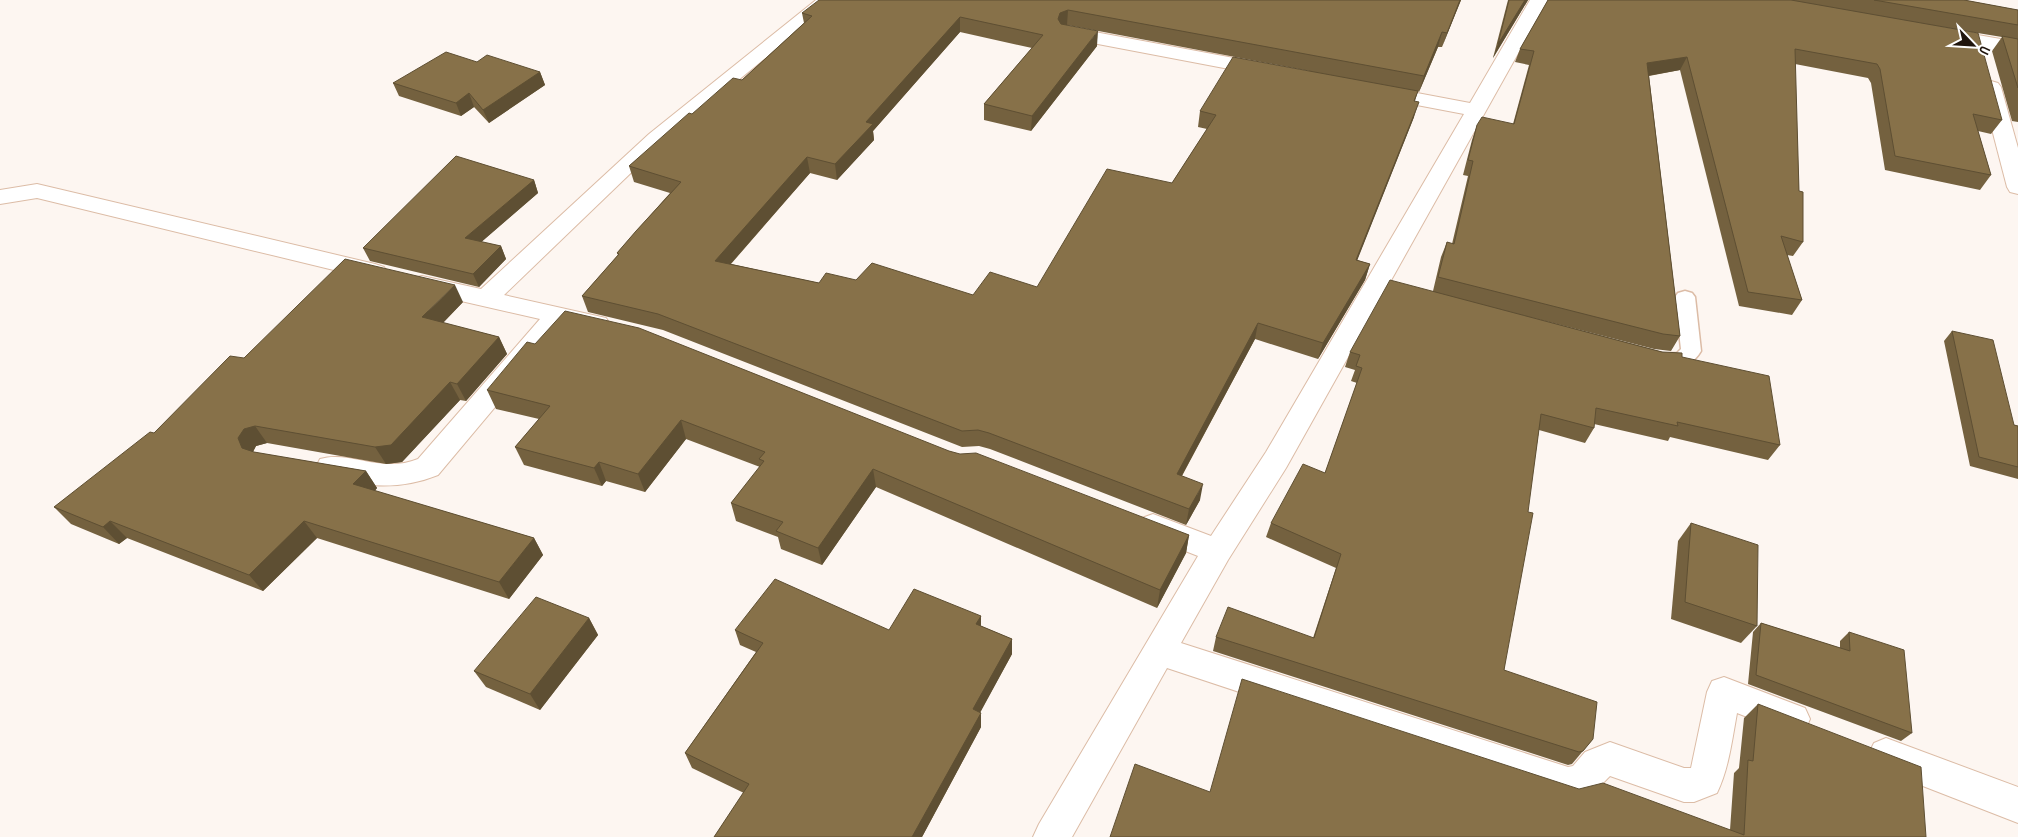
<svg xmlns="http://www.w3.org/2000/svg" width="2018" height="837" font-family="'PT Sans Narrow',sans-serif">
	<style>
		.lines { fill: none; stroke-linecap: round; stroke-linejoin: round }
		.service-casing { stroke: #dcbca6; stroke-width: 3 }
		.minor-casing { stroke: #dcbca6; stroke-width: 2 }
		.secondary-casing { stroke: #dcbca6; stroke-width: 2 }
		.service { fill: #fff; fill-rule: evenodd }
		.minor { fill: #fff; fill-rule: evenodd }
		.secondary { fill: #fff; fill-rule: evenodd }
		.wall { fill: #74613f; fill-rule: evenodd }
		.shaded-wall { fill: #5e4f33 }
		.building { fill: #877149; stroke: #5e4f33 }
	</style>
	<rect width="100%" height="100%" fill="#fdf6f1"/>
	<g class="lines">
		<defs>
			<path id="service" d="M1685,291L1692,293L1695,297L1701,351C1690,370 1670,370 1651,364L1648,359L1651,354L1677,353L1681,349L1675,297L1678,293Z"/>
			<g id="minor">
				<path d="M816,0H836L663,142L504,295L606,318L610,324L606,330L597,333L564,325L438,475C399,491 360,487 320,475L316,467L320,459C349,450 382,474 418,459L540,319L413,290L410,284L413,278L422,276L481,289L649,134Z"/>
				<path d="M1530,0H1548L1286,468L1228,560L1181,643L1568,767L1573,766L1585,752L1610,742L1684,768H1691L1707,692L1712,681L1724,677L1805,708L1810,719L1805,730L1793,735L1737,713C1732,740 1729,768 1717,793L1694,802H1684L1610,776C1596,790 1590,799 1568,801L1167,668L1072,837H1033L1039,824L1198,556L1142,534L1138,526L1142,518L1153,514L1211,536L1266,452L1464,114L1380,98L1373,96L1370,92L1373,88L1380,86L1470,103Z"/>
				<polygon points="1068,27 1266,64 1273,66 1276,70 1273,74 1266,76 1061,37 1059,33 1061,29"/>
				<polygon points="1991,81 1998,83 2001,87 2018,148 2018,194 2010,192 2007,187 1981,87 1984,83"/>
				<polygon points="37,184 375,264 384,267 387,272 384,277 375,280 37,198 0,204 0,190"/>
				<polygon points="1886,738 2018,787 2018,823 1874,767 1868,755 1874,743"/>
			</g>
			<polygon id="secondary" points="1943,29 2018,42 2018,54 1936,39 1934,35 1936,31"/>
		</defs>
		<!-- service casing -->
		<use href="#service" class="service-casing"/>
		<!-- minor casing -->
		<use href="#minor" class="minor-casing"/>
		<!-- secondary casing -->
		<use href="#secondary" class="secondary-casing"/>
		<!-- service -->
		<use href="#service" class="service"/>
		<!-- minor -->
		<use href="#minor" class="minor"/>
		<!-- secondary -->
		<use href="#secondary" class="secondary"/>
	</g>
	<!-- wall -->
	<g class="wall">
		<path d="M1461,0L1442,47H1438L1419,92L1418,91L1415,101L1414,117L1357,260L1370,264L1365,280L1318,359L1255,339L1182,476L1200,500L1186,525L990,449L979,446L962,447L663,330L588,312L582,296L618,255L617,253L670,193L634,182L629,166L692,114L742,80L804,23L802,13ZM1067,25L1309,71L1200,111L1198,127L1207,129L1172,183L1037,287L973,295L856,280L819,283L731,264L810,173L837,180L874,140L873,131L960,32L1032,48L984,104V120L1031,131L1097,46Z"/>
		<polygon points="1508,0 1528,0 1493,58"/>
		<polygon points="1548,0 1964,0 2018,10 2018,122 2012,121 1992,51 2002,37 1935,26 2002,120 1991,134 1978,131 1991,175 1980,190 1885,170 1871,83 1868,78 1795,64 1799,191 1803,242 1793,256 1787,255 1802,300 1792,315 1739,306 1680,70 1649,76 1680,336 1671,351 1654,349 1518,314 1682,357 1780,445 1768,460 1670,437 1668,441 1594,424 1594,428 1585,443 1539,430 1504,670 1593,739 1572,764 1568,765 1213,651 1216,637 1313,638 1336,568 1266,537 1271,523 1325,473 1357,383 1351,381 1355,370 1345,367 1350,352 1433,291 1441,257 1447,242 1452,244 1468,176 1463,175 1472,140 1477,125 1513,124 1529,65 1515,62 1520,49"/>
		<polygon points="477,62 540,72 545,85 489,123 474,107 461,116 399,96 393,83"/>
		<polygon points="534,180 538,193 481,242 501,246 506,259 479,287 370,261 363,248"/>
		<polygon points="463,302 443,323 499,337 507,354 466,401 460,400 402,462 386,464 267,443 256,446 253,452 366,471 377,488 375,491 534,538 543,555 509,599 317,538 263,591 127,538 119,544 71,524 54,507 154,433 244,358"/>
		<polygon points="1952,331 2014,425 2018,426 2018,479 1970,466 1944,341"/>
		<polygon points="487,390 949,451 1189,535 1186,553 1157,608 876,487 822,565 781,549 778,537 736,521 731,503 760,467 686,439 645,492 606,481 602,486 524,465 515,447 539,419 496,409"/>
		<polygon points="1691,523 1757,626 1741,643 1671,619 1678,541"/>
		<polygon points="981,616 981,626 1012,639 1012,654 980,712 981,727 922,837 714,837 744,793 692,768 685,753 756,652 740,645 735,630 889,630"/>
		<polygon points="589,618 598,635 540,710 486,687 474,671"/>
		<polygon points="1761,623 1840,648 1840,641 1849,632 1912,733 1901,741 1748,684 1753,632"/>
		<polygon points="1758,704 1926,837 1110,837 1579,789 1730,830 1734,773 1739,768 1744,718"/>
	</g>
	<!-- shaded-wall -->
	<g class="shaded-wall">
		<polygon points="1460,0 1461,0 1442,47 1447,33"/>
		<polygon points="1525,0 1528,0 1493,58 1498,44"/>
		<polygon points="1068,10 1067,25 1059,28 1058,19 1060,13"/>
		<polygon points="960,17 960,32 873,131 874,140 837,180 835,164 866,122"/>
		<polygon points="1098,31 1097,46 1031,131 1032,116"/>
		<polygon points="1442,32 1438,47 1419,92 1424,76"/>
		<polygon points="1687,57 1680,70 1641,77 1647,63"/>
		<polygon points="540,72 545,85 489,123 483,110"/>
		<polygon points="469,93 474,107 461,116 456,103"/>
		<polygon points="1419,102 1414,117 1351,276 1356,260"/>
		<polygon points="807,157 810,173 719,277 715,261"/>
		<polygon points="534,180 538,193 471,251 465,238"/>
		<polygon points="501,246 506,259 479,287 473,274"/>
		<polygon points="1370,264 1365,280 1318,359 1323,343"/>
		<polygon points="455,285 463,302 431,335 422,317"/>
		<polygon points="1258,323 1255,339 1174,490 1177,474"/>
		<polygon points="499,337 507,354 466,401 457,384"/>
		<polygon points="450,382 460,400 402,462 386,464 375,447"/>
		<polygon points="681,420 686,439 645,492 638,474"/>
		<polygon points="255,426 267,443 256,446 251,455 242,448 238,438 244,429"/>
		<polygon points="599,462 606,481 602,486 594,468"/>
		<polygon points="873,469 876,487 822,565 818,548"/>
		<polygon points="366,471 377,488 365,501 353,484"/>
		<polygon points="1203,484 1200,500 1186,525 1189,509"/>
		<polygon points="110,521 127,538 119,544 103,527"/>
		<polygon points="304,521 317,538 263,591 249,575"/>
		<polygon points="1189,535 1186,553 1157,608 1160,590"/>
		<polygon points="534,538 543,555 509,599 499,582"/>
		<polygon points="981,616 981,631 976,624"/>
		<polygon points="589,618 598,635 540,710 530,694"/>
		<polygon points="1012,639 1012,654 974,724 973,709"/>
		<polygon points="981,713 981,727 922,837 912,837"/>
	</g>
	<!-- building -->
	<g class="building">
		<polygon points="819,0 1460,0 1447,33 1442,32 1424,76 1068,10 1060,13 1058,19 1061,24 1098,31 1032,116 984,104 1043,35 960,17 866,122 873,124 835,164 807,157 715,261 819,283 826,273 856,280 872,263 973,295 990,272 1037,287 1107,169 1172,183 1216,115 1200,111 1233,57 1418,91 1414,101 1419,102 1356,260 1370,264 1323,343 1258,323 1177,474 1203,484 1189,509 989,433 978,430 962,431 658,314 582,296 619,254 617,253 636,231 681,182 629,166 689,113 692,114 733,78 742,80 812,16 802,13"/>
		<polygon points="1509,0 1525,0 1498,44"/>
		<polygon points="1548,0 1791,0 1978,33 2002,120 1973,114 1991,175 1895,156 1880,69 1877,64 1795,49 1799,191 1803,192 1803,242 1781,236 1802,300 1748,292 1687,57 1647,63 1680,336 1663,334 1438,277 1447,242 1454,244 1473,161 1468,160 1477,125 1482,117 1514,124 1534,51 1520,49"/>
		<polygon points="1874,0 1964,0 2018,10 2018,25"/>
		<polygon points="2002,36 2018,39 2018,88"/>
		<polygon points="446,52 477,62 487,55 540,72 483,110 469,93 456,103 393,83"/>
		<polygon points="456,156 534,180 465,238 501,246 473,274 363,248"/>
		<polygon points="345,259 455,285 422,317 499,337 457,384 450,382 391,445 375,447 255,426 244,429 238,438 242,448 254,452 366,471 353,484 534,538 499,582 304,521 249,575 110,521 103,527 54,507 150,432 154,433 230,356 244,358"/>
		<polygon points="1390,280 1662,352 1682,353 1682,357 1769,376 1780,445 1677,422 1678,426 1596,408 1594,428 1541,414 1528,512 1533,513 1504,670 1597,702 1593,739 1583,751 1579,752 1216,637 1228,607 1314,638 1341,554 1271,523 1303,464 1325,473 1362,368 1356,366 1360,355 1350,352"/>
		<polygon points="565,311 639,328 949,451 960,454 976,453 1189,535 1160,590 873,469 818,548 776,531 783,522 731,503 764,461 759,459 765,452 681,420 638,474 599,462 594,468 515,447 550,406 487,390 527,342 535,344"/>
		<polygon points="1952,331 1993,340 2014,425 2018,426 2018,467 1979,457"/>
		<polygon points="1691,523 1758,545 1757,626 1685,602"/>
		<polygon points="775,579 889,630 914,589 981,616 976,624 1012,639 973,709 981,713 912,837 714,837 749,784 685,753 763,643 735,630"/>
		<polygon points="536,597 589,618 530,694 474,671"/>
		<polygon points="1761,623 1850,651 1849,632 1904,650 1912,733 1756,675"/>
		<polygon points="1242,679 1579,789 1603,783 1744,835 1748,760 1753,761 1758,704 1921,767 1926,837 1110,837 1135,764 1210,792"/>
	</g>
	<!-- north arrow -->
	<g transform="translate(1973 45) rotate(115)" stroke="#ffffff" stroke-width="4" paint-order="stroke">
	<path d="M0-4L9 19L0 12L-9 19Z" fill="#20150d"/>
	<text y="-8" font-size="14" font-weight="bold" text-anchor="middle" fill="#20150d">U</text>
	</g>
</svg>
